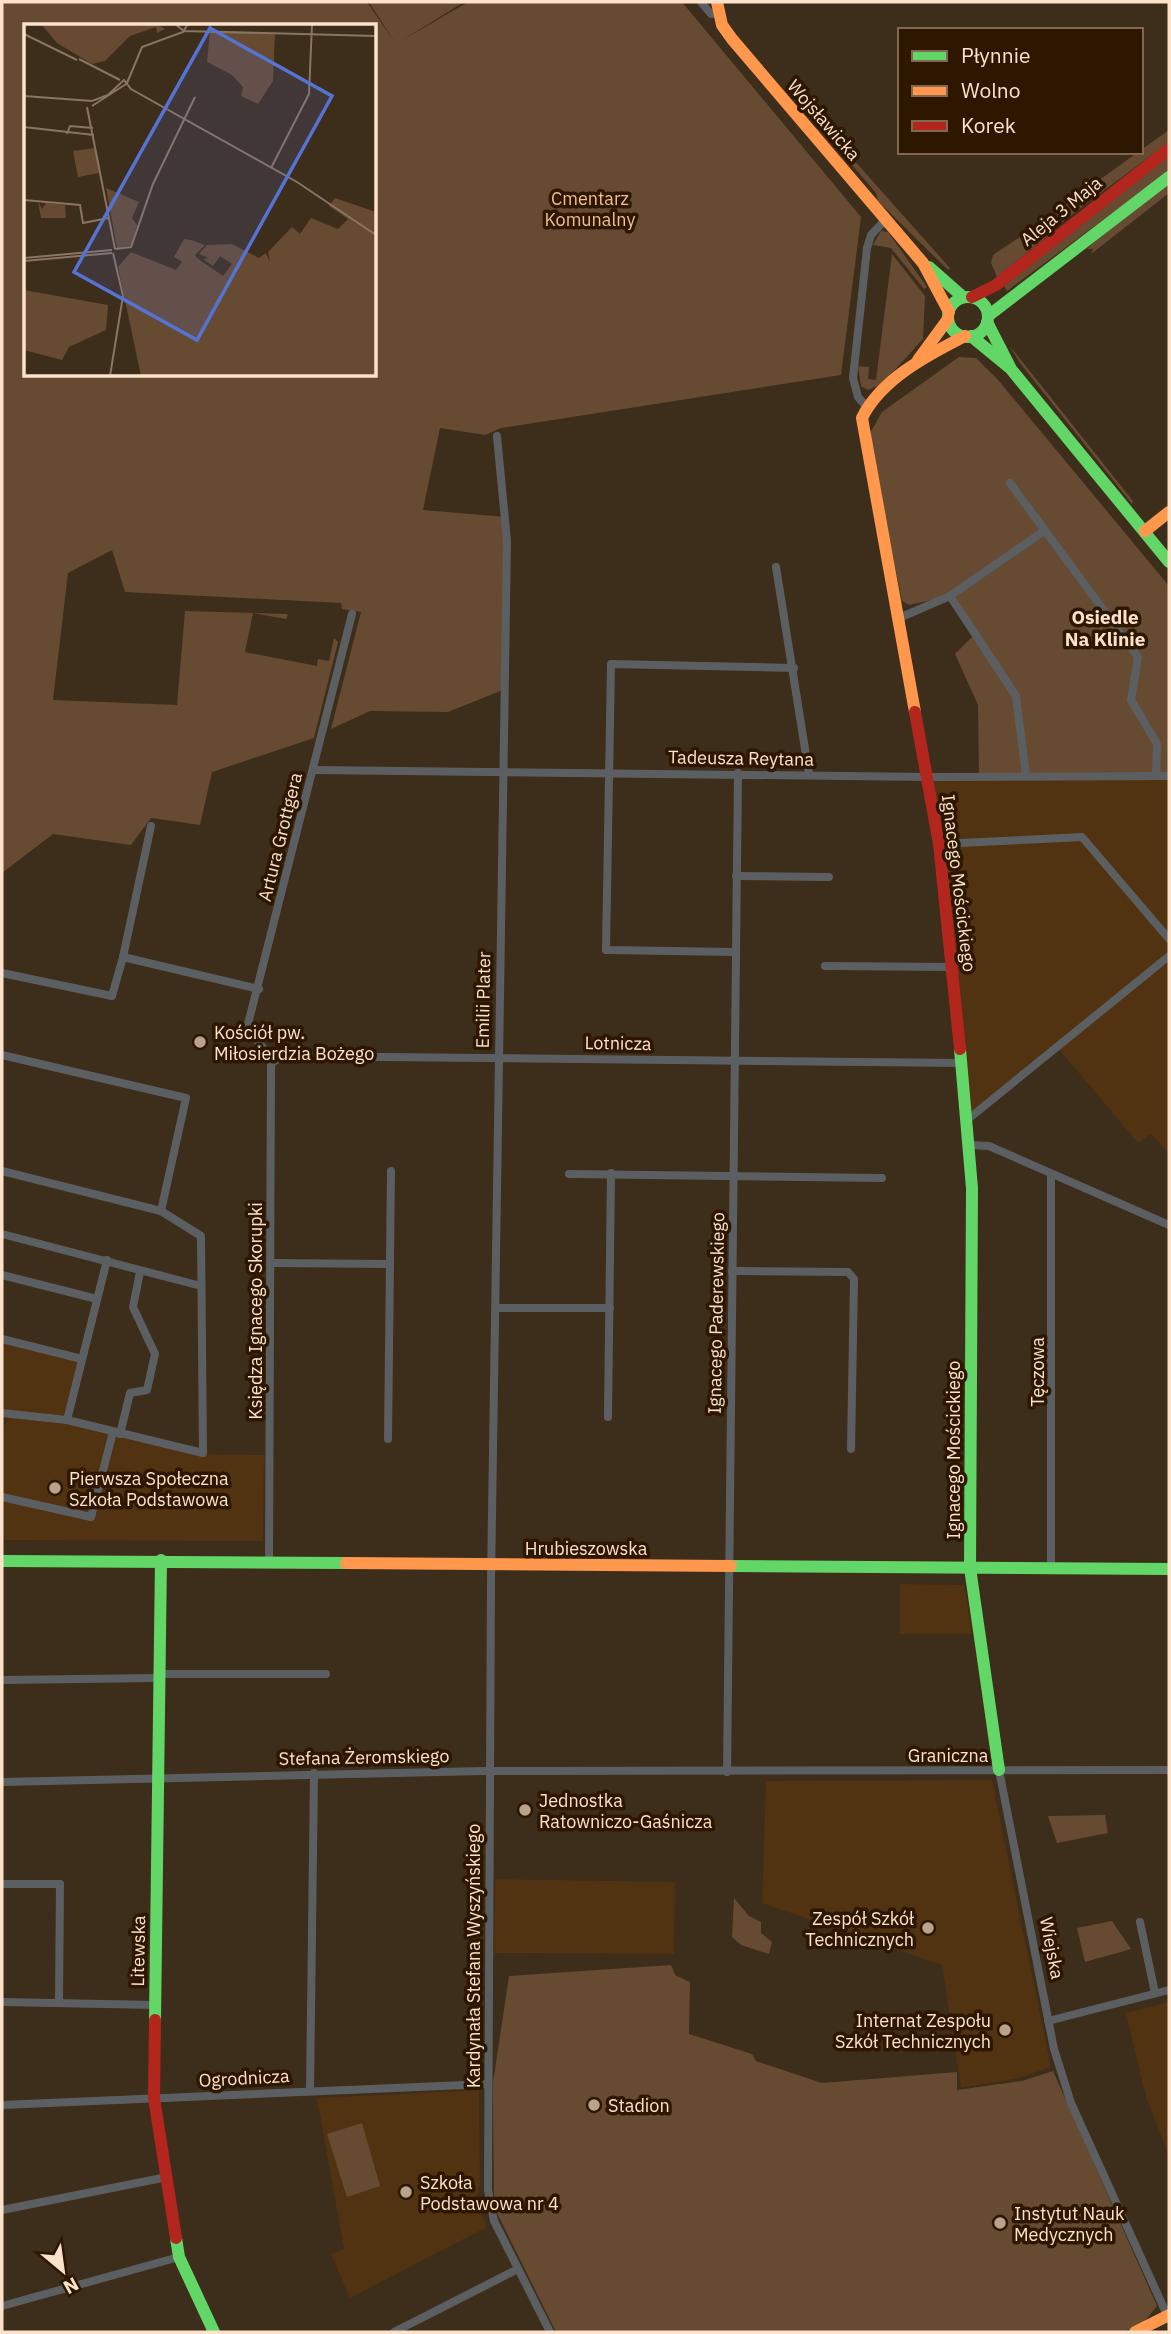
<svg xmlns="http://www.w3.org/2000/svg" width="1171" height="2334" font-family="'IBM Plex Sans',sans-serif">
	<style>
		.built { fill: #513211 }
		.green { fill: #664b32; fill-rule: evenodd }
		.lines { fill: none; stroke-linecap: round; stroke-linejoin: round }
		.street { stroke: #5c5f62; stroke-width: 8 }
		.fast { stroke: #63d668; stroke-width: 12 }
		.slow { stroke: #ff974d; stroke-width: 12 }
		.jam { stroke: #b3261e; stroke-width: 12 }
		.poi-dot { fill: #b9a38d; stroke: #2d1700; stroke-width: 2.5 }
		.labels { text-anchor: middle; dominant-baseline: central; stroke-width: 7; stroke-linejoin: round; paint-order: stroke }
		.street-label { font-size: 18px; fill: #fce2cb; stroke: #2d1700 }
		.park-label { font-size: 18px; fill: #f6bf8b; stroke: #2d1700 }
		.poi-label { font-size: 18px; fill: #fce2cb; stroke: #2d1700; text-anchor: start }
		.neighbourhood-label { font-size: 19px; font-weight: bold; fill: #fce2cb; stroke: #2d1700 }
		.inset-road { fill: none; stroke: #897561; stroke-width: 2 }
		.view { fill: #5573d5; fill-opacity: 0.15; stroke: #5573d5; stroke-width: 3.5 }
		.inset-edge { fill: none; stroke: #fce2cb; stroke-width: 3.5 }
	</style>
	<rect width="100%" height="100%" fill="#3d2d1b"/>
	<!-- built -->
	<g class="built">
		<polygon points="1169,776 1169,1154 1151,1134 1138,1143 1057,1047 967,1120 928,777"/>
		<polygon points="2,1342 81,1362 66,1421 195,1454 264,1455 263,1541 2,1540 2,1427 9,1420 2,1406"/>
		<polygon points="900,1584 964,1585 972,1634 900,1634"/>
		<polygon points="992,1780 1051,2067 1019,2078 961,2088 942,1965 762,1903 766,1781"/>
		<polygon points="495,1879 675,1882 674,1954 494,1953"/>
		<polygon points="1169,2002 1169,2156 1146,2097 1126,2013"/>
		<polygon points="479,2090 480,2182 476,2202 487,2227 350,2298 331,2254 344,2249 317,2098"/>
	</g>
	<!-- green -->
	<g class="green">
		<path d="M2,2H367L396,44L369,2H464L401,41L468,2H682L861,217L841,375L501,428L485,435L440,428L423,510L506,517L503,690L448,712L370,711L331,729L361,612L342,609L341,603L125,592L112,550L68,573L53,700L177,705L185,611L286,614L288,615L286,619L253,613L245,652L317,666L318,659L329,661L334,638L338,642L314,738L212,772L200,825L151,818L131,845L53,834L2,873ZM26,26H374V374H26Z"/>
		<polygon points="806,120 852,158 950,268 948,270 878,201 876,193 835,145"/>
		<polygon points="1169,130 1169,142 1058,225 1057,214 1063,206"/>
		<polygon points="1169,156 1169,171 1007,291 1004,286"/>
		<polygon points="1169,183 1169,193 1091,254 1093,249 1087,249 1092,244"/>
		<polygon points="1037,222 1048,226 1048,236 997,277 991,263 993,255 1038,225"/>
		<polygon points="881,231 888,232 927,287 924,289 891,248 873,245"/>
		<polygon points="892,254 925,296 923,339 882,384 868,390 861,386 858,366 869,367 868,379 876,380"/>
		<polygon points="1009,345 1133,501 1132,504 1020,363"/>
		<polygon points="959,357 976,358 999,381 1169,586 1169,776 979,776 978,705 955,654 975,634 950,596 909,605 902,601 869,435 882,412"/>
		<polygon points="1105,1815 1108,1833 1057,1843 1048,1816"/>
		<polygon points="734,1898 749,1916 761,1922 761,1933 772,1942 769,1954 741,1945 732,1937"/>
		<polygon points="1112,1921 1131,1949 1085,1962 1077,1928"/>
		<polygon points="671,1965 675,1975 690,1982 689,2034 752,2054 756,2061 822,2083 957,2072 957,2090 1022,2081 1053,2071 1157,2306 1145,2321 1124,2332 556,2332 494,2207 493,2083 509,1976"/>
		<polygon points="362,2123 380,2186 347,2197 327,2134"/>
	</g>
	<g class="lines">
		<!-- street -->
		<g class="street">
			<polyline points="701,2 711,14 719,14"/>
			<polyline points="865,405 858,397 853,378 867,248 871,235 886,219"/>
			<polyline points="497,436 507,541 491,1580 488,2190 494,2221 550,2332"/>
			<polyline points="1010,483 1138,657 1131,700 1157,744 1156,776"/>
			<polyline points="776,567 809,774"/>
			<polyline points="950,596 1016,696 1026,776"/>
			<polyline points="899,618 950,596 1044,531"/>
			<polyline points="313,770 928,777 1169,776"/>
			<polyline points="939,844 1082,837 1169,939"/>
			<polyline points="736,876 829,877"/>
			<polyline points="735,952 606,950 611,664 794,668"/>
			<polyline points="123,957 151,826"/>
			<polyline points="825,966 953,967"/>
			<polyline points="2,973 112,996 123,957 259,989"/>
			<polyline points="2,1055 186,1098 161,1211 2,1171"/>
			<polyline points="274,1061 285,1056 962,1063"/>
			<polyline points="274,1061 256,1039 248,1024 352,614"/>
			<polyline points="967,1120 1169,956"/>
			<polyline points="970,1145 989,1146 1169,1225"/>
			<polyline points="569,1174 882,1178"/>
			<polyline points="2,1234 201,1286"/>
			<polyline points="271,1263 390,1264"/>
			<polyline points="732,1271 848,1272 854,1279 851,1449"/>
			<polyline points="2,1275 97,1299"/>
			<polyline points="496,1308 610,1308"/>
			<polyline points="2,1339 82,1359"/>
			<polyline points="2,1413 67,1420 203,1453 201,1236 161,1211"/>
			<polyline points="608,1417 611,1173"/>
			<polyline points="67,1420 107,1260"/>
			<polyline points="120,1434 130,1393 147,1390 155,1354 133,1307 140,1272"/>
			<polyline points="388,1439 391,1171"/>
			<polyline points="2,1497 91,1517 113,1432"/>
			<polyline points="269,1563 271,1065 274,1061"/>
			<polyline points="1051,1569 1051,1175"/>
			<polyline points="158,1674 326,1674"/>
			<polyline points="2,1680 158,1678"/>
			<polyline points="999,1770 1054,2049 1071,2103 1167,2315"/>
			<polyline points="727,1772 738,773"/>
			<polyline points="2,1782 483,1771 1169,1770"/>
			<polyline points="2,1884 60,1884 59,2002"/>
			<polyline points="1140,1922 1155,1993"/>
			<polyline points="2,2002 155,2005"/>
			<polyline points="1048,2021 1169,1990"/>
			<polyline points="310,2091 314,1773"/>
			<polyline points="2,2105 488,2084"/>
			<polyline points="2,2210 167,2177"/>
			<polyline points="2,2306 179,2257"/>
			<polyline points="394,2332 518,2269"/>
		</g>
		<!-- fast -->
		<g class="fast">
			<polyline points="929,267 963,297"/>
			<circle cx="968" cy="317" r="20"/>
			<polyline points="988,316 1169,177"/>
			<polyline points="987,322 1010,367"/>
			<polyline points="971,336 1010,368 1169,562"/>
			<polyline points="960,1049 972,1188 970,1568 999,1770"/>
			<polyline points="2,1561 346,1563"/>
			<polyline points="731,1566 1169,1569"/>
			<polyline points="155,2020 161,1560"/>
			<polyline points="176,2238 179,2257 214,2332"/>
		</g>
		<!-- slow -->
		<g class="slow">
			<polyline points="717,2 722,25 732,39 923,263 949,312"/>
			<polyline points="918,360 948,319"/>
			<polyline points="1145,531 1169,512"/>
			<path d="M915,712L862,418C881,379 928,355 965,336"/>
			<polyline points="346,1563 731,1566"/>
			<polyline points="1135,2332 1169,2315"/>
		</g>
		<!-- jam -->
		<g class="jam">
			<polyline points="972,297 996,285 1169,149"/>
			<polyline points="915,712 939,844 960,1049"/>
			<polyline points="155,2020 154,2098 176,2238"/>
		</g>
	</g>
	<!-- markers -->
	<g class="poi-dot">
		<circle cx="200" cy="1042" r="7"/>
		<circle cx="55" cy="1488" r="7"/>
		<circle cx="525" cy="1810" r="7"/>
		<circle cx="928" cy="1928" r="7"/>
		<circle cx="1005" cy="2030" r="7"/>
		<circle cx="594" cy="2105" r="7"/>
		<circle cx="406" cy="2192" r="7"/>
		<circle cx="1000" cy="2223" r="7"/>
	</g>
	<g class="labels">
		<!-- street labels -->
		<g class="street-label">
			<text transform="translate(824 120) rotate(49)">Wojsławicka</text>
			<text transform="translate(1061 211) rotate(-39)">Aleja 3 Maja</text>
			<text transform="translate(741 758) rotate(1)">Tadeusza Reytana</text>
			<text transform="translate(280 837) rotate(-76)">Artura Grottgera</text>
			<text transform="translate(959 883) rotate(83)">Ignacego Mościckiego</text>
			<text transform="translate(483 1000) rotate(-89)">Emilii Plater</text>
			<text transform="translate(618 1043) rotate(1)">Lotnicza</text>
			<text transform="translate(255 1311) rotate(-90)">Księdza Ignacego Skorupki</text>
			<text transform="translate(716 1313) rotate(-89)">Ignacego Paderewskiego</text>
			<text transform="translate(1037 1372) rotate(-90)">Tęczowa</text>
			<text transform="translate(953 1450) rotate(-90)">Ignacego Mościckiego</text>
			<text x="586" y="1548">Hrubieszowska</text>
			<text x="948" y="1755">Graniczna</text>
			<text transform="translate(364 1757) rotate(-1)">Stefana Żeromskiego</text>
			<text transform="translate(1052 1948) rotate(79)">Wiejska</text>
			<text transform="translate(138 1951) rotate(-89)">Litewska</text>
			<text transform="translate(473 1956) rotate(-90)">Kardynała Stefana Wyszyńskiego</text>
			<text transform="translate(244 2078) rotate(-3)">Ogrodnicza</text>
		</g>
		<!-- park labels -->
		<g class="park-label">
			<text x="590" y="198">Cmentarz<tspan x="590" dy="21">Komunalny</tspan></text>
		</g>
		<!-- poi labels -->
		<g class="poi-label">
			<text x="214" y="1032">Kościół pw.<tspan x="214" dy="21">Miłosierdzia Bożego</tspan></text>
			<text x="69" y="1478">Pierwsza Społeczna<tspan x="69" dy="21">Szkoła Podstawowa</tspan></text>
			<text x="539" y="1800">Jednostka<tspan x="539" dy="21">Ratowniczo-Gaśnicza</tspan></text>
			<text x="914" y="1918" text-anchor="end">Zespół Szkół<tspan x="914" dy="21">Technicznych</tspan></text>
			<text x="991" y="2020" text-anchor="end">Internat Zespołu<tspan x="991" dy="21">Szkół Technicznych</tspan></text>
			<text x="608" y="2105">Stadion</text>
			<text x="420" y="2182">Szkoła<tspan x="420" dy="21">Podstawowa nr 4</tspan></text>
			<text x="1014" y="2213">Instytut Nauk<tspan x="1014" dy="21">Medycznych</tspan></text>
		</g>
		<!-- neighbourhood labels -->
		<g class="neighbourhood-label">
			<text x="1105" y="617">Osiedle<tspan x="1105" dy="22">Na Klinie</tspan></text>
		</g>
	</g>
	<!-- overview -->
	<g transform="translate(24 24)">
		<rect width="352" height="352" fill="#3d2d1b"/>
		<path d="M17,0H133L141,5L133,9L132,3L106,12L81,37L68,40L33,19ZM186,8L251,9L249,57L234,80L217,72L219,63L208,51L183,38ZM71,124L75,149L54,153L49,127ZM82,164L115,178L108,194L113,201L107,221L93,224ZM311,174L352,188V352H117L94,243L107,228L152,246L158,238L150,233L160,215L167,216L181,221L171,231L173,234L199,252L208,240L196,232L189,242L179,235L185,234L175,230L183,221L208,220L235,234L242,229L246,238L244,228L268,203L276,210L287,194L314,205L324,195L305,182ZM14,177L18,185L22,179L41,181L42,194H17ZM0,266L84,281L82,306L45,323L38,336L0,326Z" fill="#664b32"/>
		<path class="inset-road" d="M151,0L160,7L352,12M0,10L53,36M55,35L96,56M103,59L118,23L159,8L164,0M0,72L68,77L84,71L100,56L107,65L273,158L352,211M68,82L102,60M63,83L91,225M0,103L70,111M43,110L46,102L69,104M247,144L285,70L288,0M0,176L56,181L59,199L84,194M91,225L107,223L129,160L171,73M0,234L88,226M0,237L88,229M86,352L99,272L89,229"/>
		<path class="view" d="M186,4L308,72L173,316L50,248Z"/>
		<rect width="352" height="352" class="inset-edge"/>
	</g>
	<!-- border -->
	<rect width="1171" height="2334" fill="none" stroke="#fce2cb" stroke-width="7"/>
	<!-- legend -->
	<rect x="898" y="28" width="245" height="126" fill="#2d1700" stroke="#806851" stroke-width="2"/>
	<rect x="912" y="51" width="35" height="10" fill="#63d668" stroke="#806851" stroke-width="2"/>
	<text x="961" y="63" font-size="21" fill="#fce2cb">Płynnie</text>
	<rect x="912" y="86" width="35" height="10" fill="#ff974d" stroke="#806851" stroke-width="2"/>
	<text x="961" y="98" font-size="21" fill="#fce2cb">Wolno</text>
	<rect x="912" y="121" width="35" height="10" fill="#b3261e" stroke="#806851" stroke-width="2"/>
	<text x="961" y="133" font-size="21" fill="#fce2cb">Korek</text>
	<!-- north arrow -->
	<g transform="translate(63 2271) rotate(151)" stroke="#2d1700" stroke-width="5" paint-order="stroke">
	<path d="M0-5L12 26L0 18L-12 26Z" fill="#fce2cb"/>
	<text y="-10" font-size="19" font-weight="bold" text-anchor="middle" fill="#fce2cb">N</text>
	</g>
</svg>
